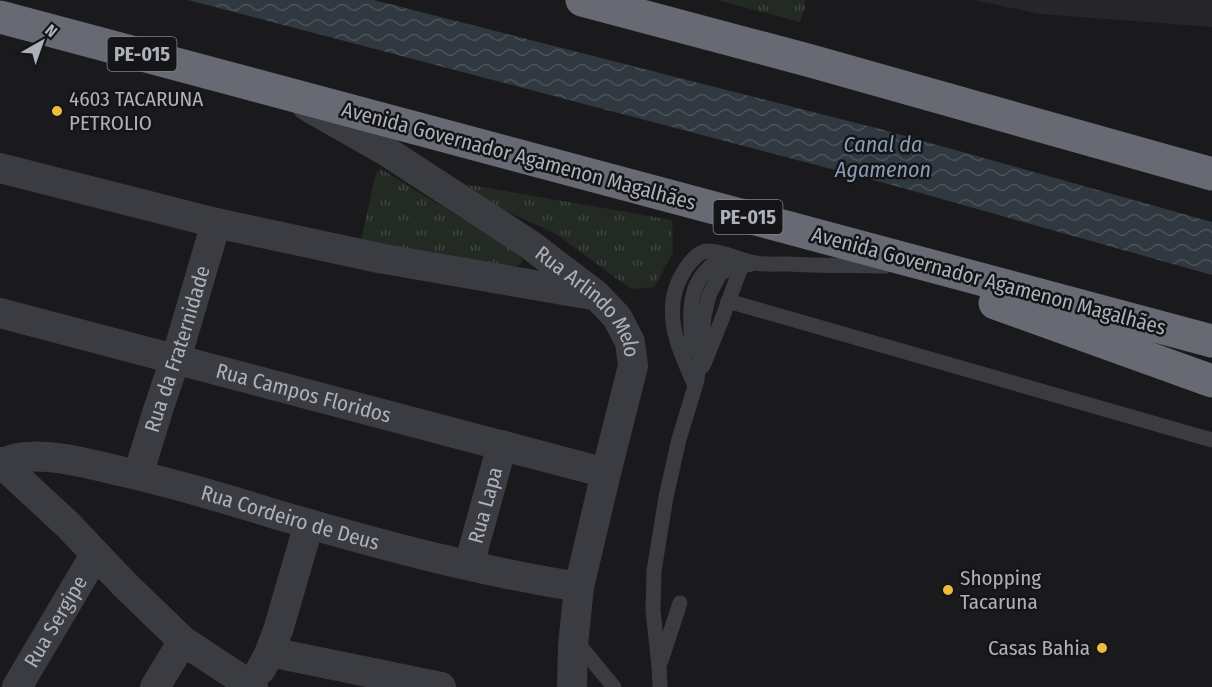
<svg xmlns="http://www.w3.org/2000/svg" width="1212" height="687" font-family="'Fira Sans Condensed',sans-serif">
	<style>
		.built { fill: #262629 }
		.park { fill: url(#park-tufts) }
		.water { fill: url(#water-waves) }
		.lines { fill: none; stroke-linecap: round; stroke-linejoin: round }
		.lane { stroke: #3b3c41; stroke-width: 15 }
		.street { stroke: #3b3c41; stroke-width: 30 }
		.highway { stroke: #676a72; stroke-width: 33 }
		.poi-dot { fill: #efbb3f; stroke: #151517; stroke-width: 2 }
		.labels { text-anchor: middle; dominant-baseline: central; stroke-width: 5; stroke-linejoin: round; paint-order: stroke }
		.shield { fill: #151517; stroke: #7f828a; stroke-width: 1.5 }
		.shield-label { font-size: 20px; font-weight: bold; fill: #adb1bb }
		.poi-label { font-size: 21px; fill: #adb1bb; stroke: #151517; text-anchor: start }
		.street-label { font-size: 21px; fill: #adb1bb; stroke: #151517 }
		.water-label { font-size: 22px; font-style: italic; fill: #859db5; stroke: #151517 }
	</style>
	<defs>
		<pattern id="park-tufts" width="24" height="20" patternUnits="userSpaceOnUse" patternTransform="scale(1.5)"><rect width="24" height="20" fill="#222a23"/><path d="M3 7l-1-3M5 7V3M7 7l1-3M15 17l-1-3M17 17v-4M19 17l1-3" fill="none" stroke="#3f4641"/></pattern>
		<pattern id="water-waves" width="16" height="10" patternUnits="userSpaceOnUse" patternTransform="scale(1.5)"><rect width="16" height="10" fill="#303840"/><path d="M0 5q4-4 8 0t8 0" fill="none" stroke="#4b525a"/></pattern>
	</defs>
	<rect width="100%" height="100%" fill="#1a1a1c"/>
	<!-- built -->
	<polygon class="built" points="972,0 1212,0 1212,27 1041,14"/>
	<!-- park -->
	<g class="park">
		<polygon points="717,0 805,0 805,7 800,22"/>
		<polygon points="381,169 520,254 522,262 517,267 361,240 376,172"/>
		<polygon points="465,184 672,220 673,253 654,287 631,289 556,234 499,208"/>
	</g>
	<!-- water -->
	<polygon class="water" points="188,0 374,0 884,130 1212,222 1212,275 892,185"/>
	<g class="lines">
		<!-- lane -->
		<g class="lane">
			<polyline points="728,301 1212,440"/>
			<path d="M692,350C690,308 685,279 726,255"/>
			<polyline points="703,366 722,319 741,267"/>
			<path d="M693,381C676,343 660,306 686,268C691,261 698,252 707,251C722,250 741,261 756,263C766,265 778,264 788,264C820,266 853,265 885,266"/>
			<polyline points="575,640 614,687"/>
			<polyline points="661,661 680,603"/>
			<polyline points="660,687 659,667 653,610 654,571 666,497 679,439 697,380 704,316 709,295 720,274 729,269 756,263"/>
		</g>
		<!-- street -->
		<g class="street">
			<path id="s1" d="M307,106L386,151L529,244L596,295L617,317L630,342L633,366L606,473L579,587L573,645L572,687"/>
			<polyline points="0,168 216,223 379,258 592,295"/>
			<path id="s2" d="M0,313L606,473"/>
			<polyline points="0,462 68,525 124,584 183,641 253,687"/>
			<path id="s3" d="M0,466C10,456 35,456 48,457C74,459 99,466 124,472C176,484 227,499 278,515C377,544 478,571 579,587"/>
			<path id="s4" d="M138,475L158,410L181,342L216,223"/>
			<path id="s5" d="M469,565L502,445"/>
			<polyline points="270,652 441,687"/>
			<polyline points="261,669 270,652 279,627 309,524"/>
			<path id="s6" d="M17,687L95,555"/>
			<polyline points="155,687 183,641"/>
		</g>
		<!-- highway -->
		<g class="highway">
			<polyline points="582,0 811,61 1212,174"/>
			<polyline points="0,17 1212,341"/>
			<polyline points="995,303 1212,381"/>
		</g>
	</g>
	<!-- markers -->
	<g class="poi-dot">
		<circle cx="57" cy="111" r="6"/>
		<circle cx="948" cy="590" r="6"/>
		<circle cx="1102" cy="648" r="6"/>
	</g>
	<g class="labels">
		<!-- shield labels -->
		<g class="shield">
			<rect x="107.5" y="37" width="69" height="34" rx="4.5"/>
			<rect x="713.5" y="200" width="69" height="34" rx="4.5"/>
		</g>
		<g class="shield-label">
			<text x="142" y="54">PE-015</text>
			<text x="748" y="217">PE-015</text>
		</g>
		<!-- poi labels -->
		<g class="poi-label">
			<text x="69" y="99">4603 TACARUNA<tspan x="69" dy="24">PETROLIO</tspan></text>
			<text x="960" y="578">Shopping<tspan x="960" dy="24">Tacaruna</tspan></text>
			<text x="1090" y="648" text-anchor="end">Casas Bahia</text>
		</g>
		<!-- street labels -->
		<g class="street-label">
			<text transform="translate(519 156) rotate(15)">Avenida Governador Agamenon Magalhães</text>
			<text transform="translate(989 281) rotate(15)">Avenida Governador Agamenon Magalhães</text>
			<text stroke="none"><textPath href="#s1" startOffset="346">Rua Arlindo Melo</textPath></text>
			<text stroke="none"><textPath href="#s4" startOffset="132">Rua da Fraternidade</textPath></text>
			<text stroke="none"><textPath href="#s2" startOffset="314">Rua Campos Floridos</textPath></text>
			<text stroke="none"><textPath href="#s5" startOffset="62">Rua Lapa</textPath></text>
			<text stroke="none"><textPath href="#s3" startOffset="300">Rua Cordeiro de Deus</textPath></text>
			<text stroke="none"><textPath href="#s6" startOffset="76">Rua Sergipe</textPath></text>
		</g>
		<!-- water labels -->
		<g class="water-label">
			<text x="883" y="144">Canal da<tspan x="883" dy="25">Agamenon</tspan></text>
		</g>
	</g>
	<!-- north arrow -->
	<g transform="translate(42 42) rotate(40)" stroke="#151517" stroke-width="4.5" paint-order="stroke">
	<path d="M0-4.5L10 22L0 15L-10 22Z" fill="#adb1bb"/>
	<text y="-9" font-size="16" font-weight="bold" text-anchor="middle" fill="#adb1bb">N</text>
	</g>
</svg>
